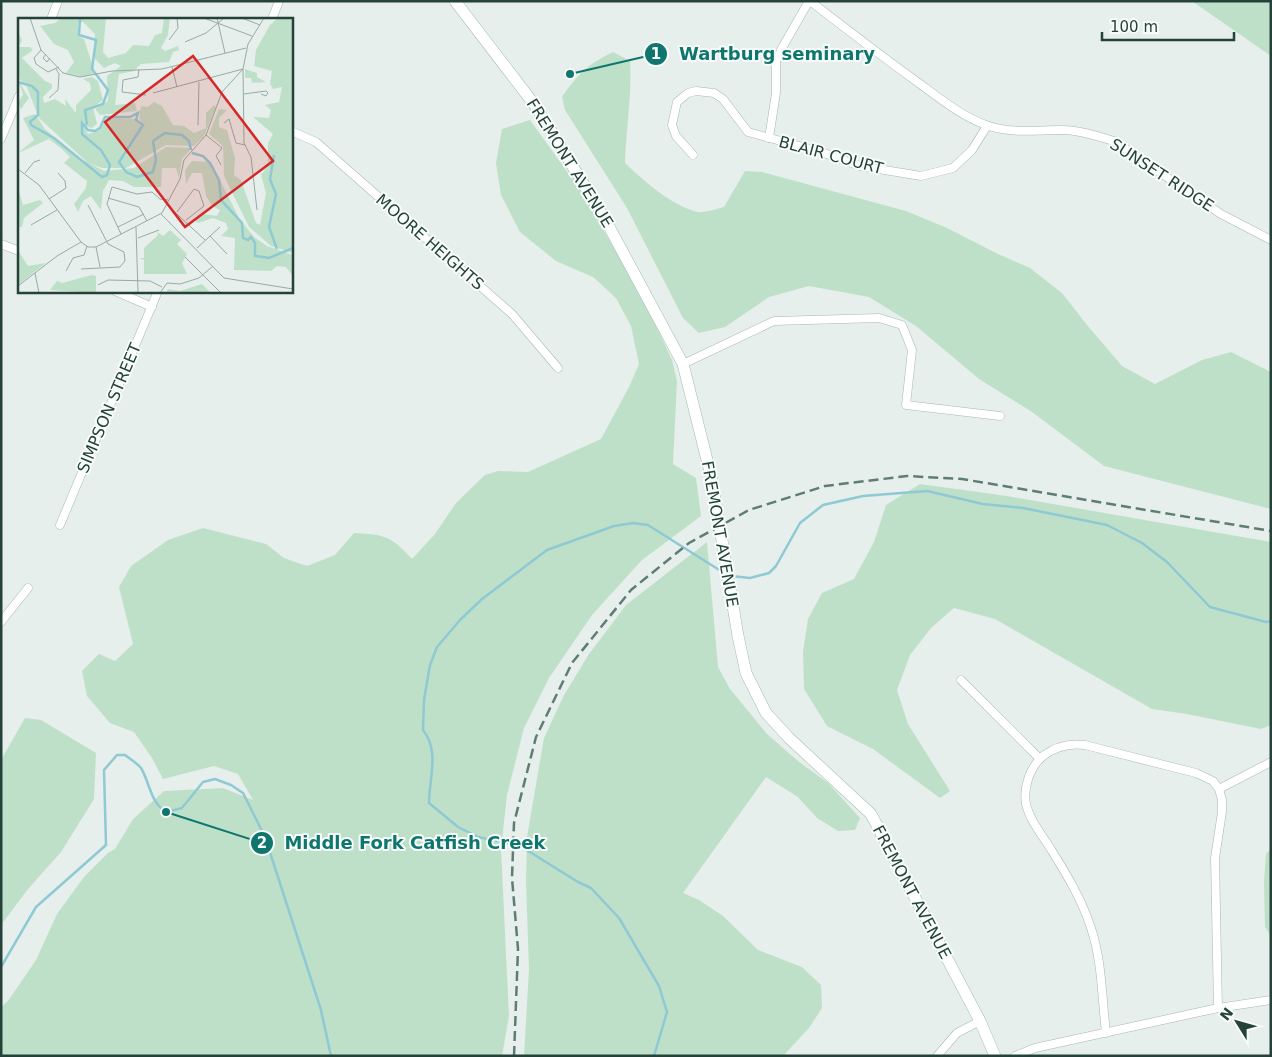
<svg xmlns="http://www.w3.org/2000/svg" width="1272" height="1057" font-family="'DejaVu Sans',sans-serif">
	<style>
		.green { fill: #bfe0c8 }
		.lines { fill: none; stroke-linecap: round; stroke-linejoin: round }
		.stream { stroke: #8ec9d4; stroke-width: 2.5 }
		.street-casing { stroke: #a8b8b2; stroke-width: 9 }
		.secondary-casing { stroke: #a4bbb3; stroke-width: 12 }
		.street { stroke: #fff; stroke-width: 8 }
		.secondary { stroke: #fff; stroke-width: 11 }
		.rail { stroke: #5f7d75; stroke-width: 2.5; stroke-dasharray: 10 5; stroke-linecap: butt }
		.secondary-bridge-casing { stroke: #a4bbb3; stroke-width: 12; stroke-linecap: butt }
		.secondary-bridge { stroke: #fff; stroke-width: 11 }
		.labels { text-anchor: middle; dominant-baseline: central; stroke-width: 4; stroke-linejoin: round; paint-order: stroke }
		.street-label { font-size: 16px; fill: #24423a; stroke: #f7fbf9 }
		.inset-river { fill: none; stroke: #8ec9d4; stroke-width: 2.5 }
		.inset-road { fill: none; stroke: #98aaa4; stroke-width: 1 }
		.view { fill: #d62828; fill-opacity: 0.15; stroke: #d62828; stroke-width: 2.5 }
		.inset-edge { fill: none; stroke: #24423a; stroke-width: 2.5 }
		.leader { fill: none; stroke: #0f766e; stroke-width: 2 }
		.callout-dot { fill: #0f766e; stroke: #f7fbf9; stroke-width: 2 }
		.mark-label { font-size: 15px; text-anchor: middle; font-weight: bold; fill: #fff }
		.callout-label { font-size: 18px; text-anchor: middle; font-weight: bold; fill: #0f766e; stroke: #f7fbf9; stroke-width: 4; stroke-linejoin: round; paint-order: stroke }
	</style>
	<rect width="100%" height="100%" fill="#e6efeb"/>
	<!-- green -->
	<g class="green">
		<polygon points="1192,1 1271,1 1271,56 1199,6"/>
		<path d="M613,52L630,61C632,95 626,129 625,163C645,182 670,204 697,212C704,213 716,209 724,207L745,171L762,172L906,211L947,228L998,254L1030,268L1062,293L1087,325L1122,366L1155,384L1202,360L1231,352L1267,370L1271,373V509L1104,466L1032,412L979,379L916,326L869,297L809,286L769,297L725,327L699,333L683,318L627,208L565,110L562,97C577,75 588,64 613,52Z"/>
		<path d="M530,120L578,187L642,296L672,360L677,381L673,464L696,478L701,516L642,560L592,615L549,678L524,728L507,795L501,849L509,1016L502,1056H1V1007L8,1001L36,960L57,914L84,877L108,853L115,849L133,819L164,791L223,788L253,800L238,774L214,766L163,779L152,758L134,732L110,723L87,696L82,671L99,654L115,661L133,644L119,587L131,566L168,540L203,528L266,544L284,558L307,566L335,555L354,533C385,535 390,535 412,559L435,534L456,503L485,475L498,471L528,472L601,439L629,387L639,364L631,326L616,298L593,277L556,261L520,232L501,195L496,163L502,129Z"/>
		<polygon points="920,484 1007,496 1271,542 1271,725 1261,729 1187,714 1152,709 995,619 954,608 931,628 910,655 897,690 908,724 950,791 940,798 873,749 827,726 804,689 803,652 808,619 822,593 854,579 874,542 886,505"/>
		<polygon points="707,542 718,667 730,689 767,734 798,761 828,783 860,818 855,830 838,831 817,818 798,797 766,777 683,893 699,900 723,916 758,950 802,967 821,985 822,1008 809,1028 783,1056 524,1056 529,969 526,882 527,837 544,738 564,695 589,654 626,605"/>
		<polygon points="25,718 41,720 96,753 94,799 61,852 28,889 1,925 1,760"/>
		<polygon points="1271,849 1271,936 1265,927 1264,882 1266,854"/>
	</g>
	<g class="lines">
		<!-- stream -->
		<g class="stream">
			<polyline points="731,576 750,578 769,573 776,566 800,523 823,505 863,496 927,491 983,504 1023,508 1107,525 1142,543 1167,562 1210,607 1266,622 1271,621"/>
			<path d="M1,967L36,907L106,845L104,770L117,755H125C130,759 137,763 141,768C150,783 150,802 166,812L182,808L203,782L215,779L231,785L243,793L265,837L321,1010L331,1056"/>
			<path d="M654,1056L667,1012L659,986L619,918L591,888L578,882L525,849L513,844L478,837L458,827L429,803C429,779 440,751 423,730L424,700L430,665L437,647L460,620L482,599L547,550L614,526L633,523L648,525L724,573"/>
		</g>
		<defs>
			<g id="street">
				<path d="M810,1C845,28 880,55 916,81C938,97 961,116 986,125C1010,134 1037,130 1062,130C1079,130 1097,136 1114,141L1221,214L1271,240"/>
				<polyline points="51,19 58,1"/>
				<polyline points="272,19 279,1"/>
				<polyline points="291,131 316,142 512,314 558,368"/>
				<polyline points="769,138 776,93 776,62 782,48 809,1"/>
				<polyline points="1,139 19,96"/>
				<polyline points="693,155 676,136 672,125 677,102 688,93 696,91 714,93 723,99 748,132 821,152 860,166 921,176 953,168 972,150 987,126"/>
				<polyline points="1,244 19,251"/>
				<polyline points="115,291 152,307"/>
				<polyline points="683,364 774,321 879,318 902,325 912,350 906,405 1000,416"/>
				<polyline points="60,525 158,291"/>
				<polyline points="1,622 28,588"/>
				<polyline points="961,680 1040,759"/>
				<polyline points="1219,789 1271,762"/>
				<path d="M1106,1033C1102,999 1102,960 1091,928C1082,900 1067,875 1052,851C1043,836 1030,821 1026,804C1023,787 1030,767 1043,756C1056,746 1069,743 1085,745L1196,773L1213,781L1219,789L1222,800V812L1215,858L1218,1008"/>
				<polyline points="937,1056 957,1033 980,1021"/>
				<polyline points="1015,1056 1035,1048 1218,1008 1271,1000"/>
			</g>
			<g id="secondary">
				<polyline points="455,1 537,108 606,221 683,364 712,480"/>
				<polyline points="738,636 746,673 766,713 789,738 871,814 980,1021 995,1056"/>
			</g>
		</defs>
		<!-- street casing -->
		<use href="#street" class="street-casing"/>
		<!-- secondary casing -->
		<use href="#secondary" class="secondary-casing"/>
		<!-- street -->
		<use href="#street" class="street"/>
		<!-- secondary -->
		<use href="#secondary" class="secondary"/>
		<!-- rail -->
		<polyline class="rail" points="514,1056 518,949 512,878 514,823 536,737 572,663 631,590 689,543 749,510 825,486 907,476 962,479 1271,531"/>
		<defs>
			<polyline id="secondary-bridge" points="712,480 738,636"/>
		</defs>
		<!-- secondary-bridge casing -->
		<use href="#secondary-bridge" class="secondary-bridge-casing"/>
		<!-- secondary-bridge -->
		<use href="#secondary-bridge" class="secondary-bridge"/>
	</g>
	<g class="labels">
		<!-- street labels -->
		<g class="street-label">
			<text transform="translate(831 155) rotate(15)">BLAIR COURT</text>
			<text transform="translate(570 163) rotate(58)">FREMONT AVENUE</text>
			<text transform="translate(1162 175) rotate(33)">SUNSET RIDGE</text>
			<text transform="translate(430 242) rotate(41)">MOORE HEIGHTS</text>
			<text transform="translate(109 408) rotate(-67)">SIMPSON STREET</text>
			<text transform="translate(720 534) rotate(80)">FREMONT AVENUE</text>
			<text transform="translate(912 892) rotate(62)">FREMONT AVENUE</text>
		</g>
	</g>
	<!-- overview -->
	<g transform="translate(18 18)">
		<rect width="275" height="275" fill="#e6efeb"/>
		<path d="M43,0H88L85,34L90,40L108,35L115,27L131,28L137,17L144,15L146,0H152L150,17L143,30L147,33L160,28L161,32L155,34L151,44L123,46L116,53L101,56L97,87L117,85L119,93L82,97L77,91L90,83L89,58L103,48L97,45L86,50L77,41V16L65,4H60V18L66,21L77,55L66,59L48,55L56,44L50,32L36,26L22,8L37,5ZM260,0H275V235L253,228L231,209L206,158L205,128L191,116L201,91L209,92L201,100V109L209,112L217,140L216,157L223,162L238,205L242,207L248,175L243,157L250,147V125L255,116L235,99L251,100L253,92L247,87L261,84L264,69L255,71L252,66L254,53L236,48L238,32L252,7ZM0,14L4,22L1,29H12L15,32L4,40L27,63L34,66V70L25,79L26,85L37,81L48,88L47,81L58,95V87L73,72L72,65L65,61L74,59L80,63L85,82L75,89L79,106L74,110L66,108L70,116L82,112L89,100L120,101L125,108L121,100L123,88L130,89L136,84L144,88L155,107L166,108L176,115L188,110V95L196,87L198,89L186,118L176,128L148,127L108,150H84L70,145L21,100L8,67L0,60ZM227,51L239,55V59L248,64L234,65L233,60H227ZM0,62L11,80L3,91L0,85L5,76ZM17,96L27,111L59,139L86,153L116,150L148,129L174,130L164,141L161,160L158,150H144L143,169H116L105,163L91,162L85,173L83,192L73,178L65,183L60,194L56,186L68,170L69,163L46,145L52,139L45,132L31,121L0,135L16,122L5,100ZM174,143L193,144L221,200L236,219L249,228L275,237V258L268,249L259,248L253,253L216,252L217,220L203,218L210,211L208,205L195,200L180,205L177,202L184,196L199,198L202,192L194,188L188,178L184,155H174L168,166L167,152ZM0,170L5,187L22,182L25,185L6,200L4,209H0ZM152,212L163,222L159,226L169,236L164,245L169,256H126V242L121,240H126V230L140,217L139,214L145,218ZM0,232L10,248L28,245L0,267ZM74,257L78,258V275L32,272L39,263L44,265ZM184,266L193,275H148L150,271L162,273Z" fill="#bfe0c8"/>
		<path class="inset-river" d="M62,0L61,17L78,22L74,51L90,72L85,86L67,92L69,107M0,64L14,68L20,74V97L12,104L13,107L36,120L84,159L89,157L92,147L83,132L64,116V105L70,112L77,113L82,110L87,99H112L120,95L118,102L125,107L101,144L108,154L119,159L135,154L138,142L135,123L147,115L164,117L171,123L173,132M174,135L185,138L192,145L201,162L203,182L224,205L225,220L230,222L233,219L237,225V238L251,240L275,230M256,137L252,161L258,176L251,209L259,231"/>
		<path class="inset-road" d="M12,0L23,32L45,55L62,59L94,53L144,51L228,30M186,0L234,18M199,0L207,35M224,0L242,7M151,22L160,10L159,0M167,24L188,15L206,0M23,32L16,40L18,46L30,54L41,49M28,36L25,40L29,44L32,40M154,49L159,69M121,51L120,59L105,62L104,74L128,77M135,75L225,51L226,125L233,139L239,192M226,76L248,73L250,75L248,78L243,76M31,80L40,72L41,56L38,51M206,105L211,101L218,125L227,127M180,107L181,64M188,117L204,130L198,138L203,147M0,151L21,167L63,224L70,229H78L144,195L162,161L166,142L188,117L204,74L225,51L230,26L246,0M7,155L16,144L22,142M90,180L121,189L129,203M31,181L48,170L47,163L40,155M149,187L187,222M159,194L176,171L181,173L186,188M143,196L206,260L275,271M168,202L186,188M13,207L39,192M100,209L126,196M118,209L120,275M103,216L89,186L94,169L119,176L134,174L142,181L150,182M192,218L209,236M120,220L141,212M78,229L82,249M179,230L202,209M167,239L203,275M63,251L102,249L107,243L106,234L90,226L70,187M48,253L55,240L66,237L69,228M17,255L21,275M80,267L90,262L132,263L144,269M0,268L39,238L63,224M142,275L149,265L162,266L181,260L195,248"/>
		<path class="view" d="M175,38L255,143L167,209L87,104Z"/>
		<rect width="275" height="275" class="inset-edge"/>
	</g>
	<!-- callouts -->
	<path class="leader" d="M570 74L656 54M166 812L262 843"/>
	<g class="callout-dot">
		<circle cx="570" cy="74" r="5"/>
		<circle cx="166" cy="812" r="5"/>
		<circle cx="656" cy="54" r="12"/>
		<circle cx="262" cy="843" r="12"/>
	</g>
	<g class="mark-label">
		<text x="656" y="59">1</text>
		<text x="262" y="848">2</text>
	</g>
	<g class="callout-label">
		<text x="777" y="60">Wartburg seminary</text>
		<text x="415" y="849">Middle Fork Catfish Creek</text>
	</g>
	<!-- border -->
	<rect width="1272" height="1057" fill="none" stroke="#24423a" stroke-width="5"/>
	<!-- north arrow -->
	<g transform="translate(1237 1022) rotate(307)" stroke="#f7fbf9" stroke-width="4" paint-order="stroke">
	<path d="M0-4L9 19L0 12L-9 19Z" fill="#24423a"/>
	<text y="-8" font-size="14" font-weight="bold" text-anchor="middle" fill="#24423a">N</text>
	</g>
	<!-- scale -->
	<path d="M1102 32v8h132v-8" fill="none" stroke="#24423a" stroke-width="2.5"/>
	<text x="1110" y="32" font-size="15" fill="#24423a" stroke="#f7fbf9" stroke-width="4" paint-order="stroke">100 m</text>
</svg>
